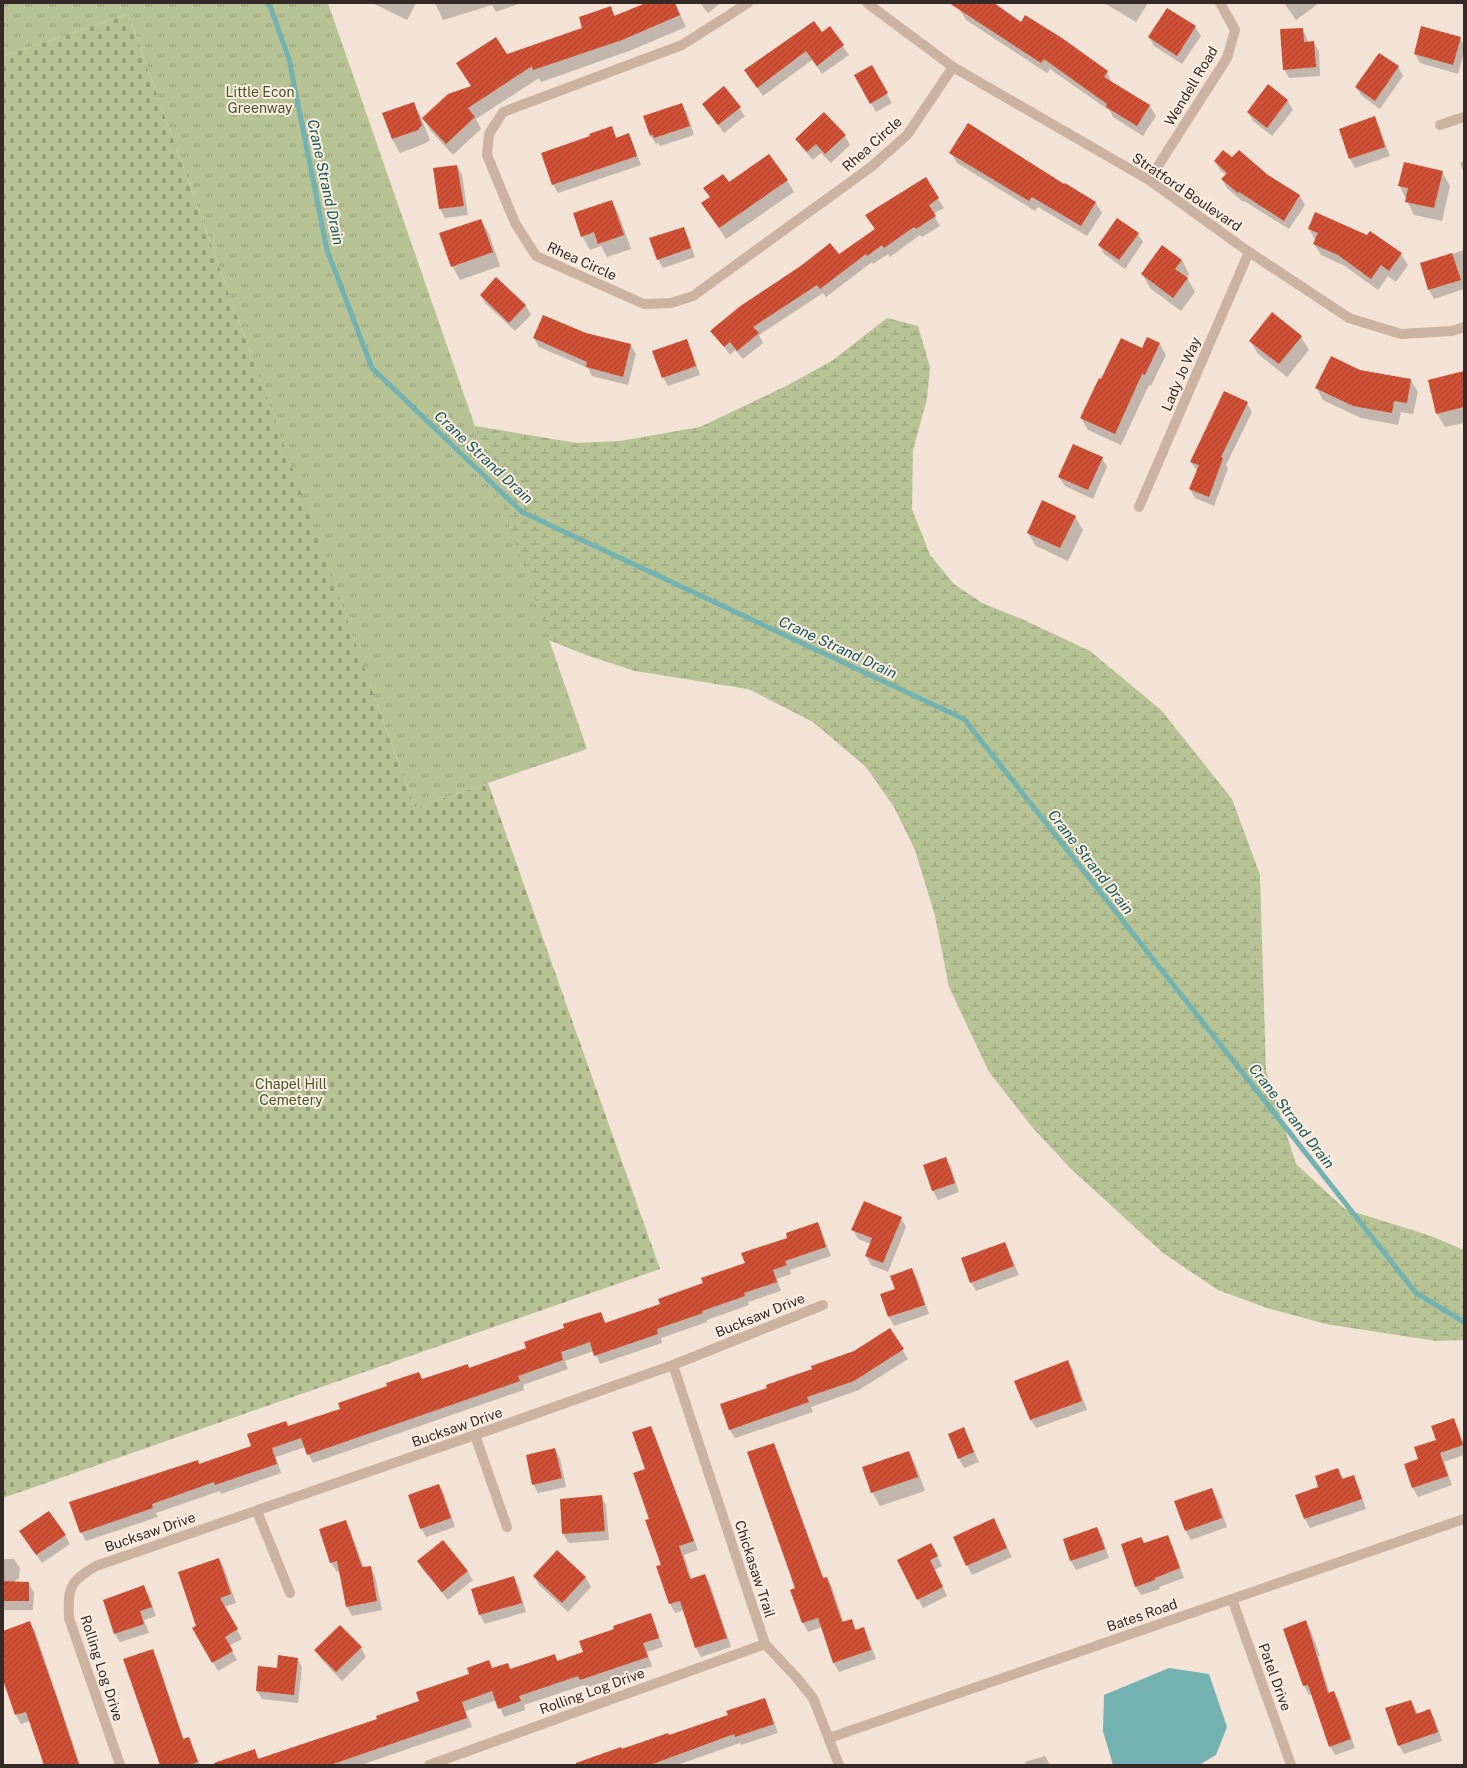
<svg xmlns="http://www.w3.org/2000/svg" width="1467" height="1768" font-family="'Public Sans',sans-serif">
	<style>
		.wetland { fill: url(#wetland-marsh) }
		.cemetery { fill: url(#cemetery-stones) }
		.park { fill: url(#park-tufts) }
		.water { fill: #73b2b0 }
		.shadow { fill: #0003 }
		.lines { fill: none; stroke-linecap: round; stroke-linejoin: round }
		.stream { stroke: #73b2b0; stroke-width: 5 }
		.building { fill: url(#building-hatch) }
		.minor { stroke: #ccb2a1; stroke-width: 10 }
		.labels { text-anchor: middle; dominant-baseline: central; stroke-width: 4; stroke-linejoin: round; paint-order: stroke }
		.street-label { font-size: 14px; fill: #352925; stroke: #fbeee3 }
		.park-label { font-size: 14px; fill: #485626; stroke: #fbeee3 }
		.water-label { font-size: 15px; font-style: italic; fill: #175a5a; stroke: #fbeee3 }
	</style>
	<defs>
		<pattern id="wetland-marsh" width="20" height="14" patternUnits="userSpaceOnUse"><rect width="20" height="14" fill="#b7c395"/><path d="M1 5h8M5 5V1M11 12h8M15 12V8" fill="none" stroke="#969e79"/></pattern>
		<pattern id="cemetery-stones" width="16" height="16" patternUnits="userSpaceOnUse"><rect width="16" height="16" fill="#b7c395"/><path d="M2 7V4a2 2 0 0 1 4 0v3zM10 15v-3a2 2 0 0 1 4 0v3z" fill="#969e79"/></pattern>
		<pattern id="park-tufts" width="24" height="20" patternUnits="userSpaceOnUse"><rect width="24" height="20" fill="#b7c395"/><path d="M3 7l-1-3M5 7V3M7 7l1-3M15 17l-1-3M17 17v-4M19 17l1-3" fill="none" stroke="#969e79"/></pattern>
		<pattern id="building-hatch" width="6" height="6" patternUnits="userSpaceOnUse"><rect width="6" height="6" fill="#d15136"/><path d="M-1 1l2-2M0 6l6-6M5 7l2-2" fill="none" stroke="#aa432d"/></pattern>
	</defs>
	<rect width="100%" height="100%" fill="#f3e3d6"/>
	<!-- wetland -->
	<polygon class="wetland" points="887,318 918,326 930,367 927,399 913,450 912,509 930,555 954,584 982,603 1022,619 1090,651 1161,710 1232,799 1260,875 1266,1070 1296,1164 1345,1209 1431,1236 1464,1250 1464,1340 1436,1341 1326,1324 1267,1308 1218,1290 1163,1253 1070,1168 1032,1127 989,1072 949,987 935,916 915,850 894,807 866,767 813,722 748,689 635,671 586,655 546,639 376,683 336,691 3,364 249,354 277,373 469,425 577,443 620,441 700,427 790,384 833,360"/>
	<!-- cemetery -->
	<polygon class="cemetery" points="128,14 415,808 488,783 660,1269 3,1498 3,56"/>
	<!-- park -->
	<polygon class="park" points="3,3 328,3 587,749 415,808 128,14 3,56"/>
	<!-- water -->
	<polygon class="water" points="1169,1668 1209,1674 1227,1727 1216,1755 1199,1765 1113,1765 1103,1731 1104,1695"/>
	<!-- shadow -->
	<g class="shadow">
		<polygon points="372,3 416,3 407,20"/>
		<polygon points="435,3 521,3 496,12 492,5 443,20"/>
		<polygon points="648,3 675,3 686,27 629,51 541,82 539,78 476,119 481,129 453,155 430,130 423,119 472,87 506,55 584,28 610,7 616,17"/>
		<polygon points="700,3 721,3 708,13"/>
		<polygon points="965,3 992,3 1022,23 1107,72 1112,83 1150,106 1156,116 1143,136 1113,117 1110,111 1050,69 1047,73 966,20 960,10"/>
		<polygon points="1104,3 1148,3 1136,22"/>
		<polygon points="1284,3 1319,3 1296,20"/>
		<polygon points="830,27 849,55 822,74 812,60 763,96 745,70 821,33"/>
		<polygon points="1195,27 1201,36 1182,64 1154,46 1149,37"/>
		<polygon points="1302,29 1307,38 1308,42 1313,42 1319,51 1320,76 1289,78 1284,69"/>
		<polygon points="1460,38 1464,45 1464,52 1458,74 1420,63 1415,54"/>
		<polygon points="871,66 892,103 876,112 855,76"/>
		<polygon points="1398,67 1403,76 1380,109 1362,96 1356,87"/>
		<polygon points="1268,86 1288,101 1293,110 1272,136 1253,121 1248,112"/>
		<polygon points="724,87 745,116 724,133 703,104"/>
		<polygon points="413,103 421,117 430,140 426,143 400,153 392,139 383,114"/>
		<polygon points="681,104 687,113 694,135 660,146 658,143 656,144 650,135"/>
		<polygon points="824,114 845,136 850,145 831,163 821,153 813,160 802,148 797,139"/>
		<polygon points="1374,118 1379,126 1390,156 1355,168 1350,159 1340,129"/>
		<polygon points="611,127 617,138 628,134 633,143 641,165 558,193 553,184 591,137"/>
		<polygon points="951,153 1064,186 1095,202 1102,213 1087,236 1038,207 1035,211 957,163"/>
		<polygon points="1232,159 1267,176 1300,196 1305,205 1289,229 1244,201 1243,202 1227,188 1222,179 1226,175 1220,170 1215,161"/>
		<polygon points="1464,161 1464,173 1460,163"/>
		<polygon points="457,166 462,175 468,215 445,218 440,209 434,169"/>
		<polygon points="1442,172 1450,186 1442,221 1414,215 1399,185"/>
		<polygon points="925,179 944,208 933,214 940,226 922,237 920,235 890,257 888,254 873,264 872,262 826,297 823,293 759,335 763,343 743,359 735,350 730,355 712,331 838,256 876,230"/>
		<polygon points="787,180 794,192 726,239 703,204 710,198 705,188 729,184"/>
		<polygon points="612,201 619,215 631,249 607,257 601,246 590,250 582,236"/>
		<polygon points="481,220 489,234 500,266 460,280 452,266"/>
		<polygon points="683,228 688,237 695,257 663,268 658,259"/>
		<polygon points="1309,229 1401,254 1408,265 1396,282 1388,276 1378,290 1345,266 1321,255 1314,244 1316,241"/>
		<polygon points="1138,234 1143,242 1125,269 1104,254 1099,245"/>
		<polygon points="1464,250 1464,289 1434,299 1429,290 1421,264"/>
		<polygon points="1182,260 1189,274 1187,278 1195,292 1181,311 1150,288 1142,274"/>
		<polygon points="497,279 526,306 531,315 515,331 486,304 481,296"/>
		<polygon points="586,334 631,345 636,354 628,385 592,376 588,368 539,347 534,338"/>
		<polygon points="1301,337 1309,350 1287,377 1258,354 1250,341"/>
		<polygon points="686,340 691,349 700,375 668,386 663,377"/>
		<polygon points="1159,343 1166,355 1151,386 1149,385 1121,445 1088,430 1081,418 1102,380 1142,349"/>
		<polygon points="1359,371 1411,380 1418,392 1413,414 1401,412 1398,425 1361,418 1323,400 1316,387"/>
		<polygon points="1464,372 1464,423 1445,427 1437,414"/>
		<polygon points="1247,403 1252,412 1226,465 1228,468 1214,506 1195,498 1190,489 1197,471 1191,462"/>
		<polygon points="1102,458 1107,467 1093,499 1065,486 1059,477"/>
		<polygon points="1075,516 1083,530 1068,561 1036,546 1028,533"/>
		<polygon points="945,1158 951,1167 959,1192 938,1200 933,1191 924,1166"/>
		<polygon points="901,1218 906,1227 888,1272 871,1265 866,1256 871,1244 858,1239 853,1230"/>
		<polygon points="817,1224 822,1232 831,1256 790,1270 791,1274 777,1279 781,1291 748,1302 749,1305 707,1320 707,1322 661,1338 662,1343 600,1364 594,1351 565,1361 568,1369 523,1385 524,1390 313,1463 305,1447 276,1457 281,1473 221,1494 220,1491 156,1513 158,1517 86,1541 81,1532 199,1465 252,1447 288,1427 467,1365 470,1368 528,1348 566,1328 600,1313 606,1324 661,1305 746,1264 788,1238"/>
		<polygon points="1005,1243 1019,1275 976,1291 971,1282"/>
		<polygon points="911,1269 917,1278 929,1314 894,1326 889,1317 882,1295 896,1290"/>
		<polygon points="890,1329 908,1359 859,1390 811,1407 813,1412 735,1438 730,1430 768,1388 855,1352"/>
		<polygon points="1068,1361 1073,1370 1087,1410 1036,1428 1030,1419"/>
		<polygon points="1453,1419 1458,1428 1464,1445 1464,1455 1444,1462 1452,1485 1418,1497 1413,1488 1405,1464 1419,1459 1437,1440"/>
		<polygon points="650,1427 655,1436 698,1550 684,1555 692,1580 705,1575 710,1584 731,1647 701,1657 696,1648 684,1610 675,1613 670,1604 650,1520"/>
		<polygon points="964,1429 979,1462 964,1468 959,1459"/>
		<polygon points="773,1444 778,1453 824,1579 826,1578 832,1587 844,1623 851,1620 857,1631 863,1628 868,1637 876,1659 839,1672 834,1663 822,1627 808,1632 803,1623 792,1590 796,1589"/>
		<polygon points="555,1449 560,1458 566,1487 538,1493 533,1484"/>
		<polygon points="909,1452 916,1466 925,1491 880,1506 872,1492"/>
		<polygon points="1338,1469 1344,1480 1353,1477 1358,1485 1366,1509 1310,1528 1305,1519 1297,1496 1320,1488"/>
		<polygon points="439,1485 444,1494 455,1527 426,1537 421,1528"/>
		<polygon points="1211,1489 1217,1498 1227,1527 1191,1540 1186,1531 1176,1501"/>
		<polygon points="601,1496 606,1505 609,1540 569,1543 563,1534"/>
		<polygon points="994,1520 1012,1557 972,1575 954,1537"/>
		<polygon points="345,1521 350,1530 364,1568 370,1567 375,1576 382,1610 352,1616 347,1607 340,1570 337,1572 331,1563 320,1530"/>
		<polygon points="1097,1528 1102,1537 1109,1558 1076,1570 1071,1561 1064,1540"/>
		<polygon points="65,1535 70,1544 42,1563 26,1540"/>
		<polygon points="1167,1536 1172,1545 1184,1578 1159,1587 1160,1589 1141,1595 1136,1587 1144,1544"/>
		<polygon points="557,1551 586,1578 591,1587 568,1612 539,1585 534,1576"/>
		<polygon points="936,1553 942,1566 935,1570 947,1596 923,1608 898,1560"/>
		<polygon points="3,1559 14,1559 20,1568 19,1578 14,1582 28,1583 34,1592 33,1610 3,1610"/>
		<polygon points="219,1559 224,1568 236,1603 224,1607 242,1639 229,1646 237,1660 218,1671 194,1629 198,1627"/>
		<polygon points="418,1562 467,1571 473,1580 448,1600 423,1570"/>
		<polygon points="514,1578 519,1587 526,1612 485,1624 480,1615 473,1589"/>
		<polygon points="144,1587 149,1596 156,1616 144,1620 149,1633 120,1642 115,1634"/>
		<polygon points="650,1615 655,1624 663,1647 647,1652 652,1666 586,1688 584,1685 524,1705 525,1710 504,1717 497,1700 466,1711 472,1727 361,1765 241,1765 254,1750 259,1759 378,1719 420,1701 470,1674 489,1661 493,1669 507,1664 511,1670 554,1655 558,1662 585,1652 615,1629"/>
		<polygon points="29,1622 35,1631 80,1765 44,1765 30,1721 21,1724 16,1715 3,1677 3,1632"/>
		<polygon points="1306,1622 1311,1631 1320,1656 1318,1656 1330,1694 1334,1692 1339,1701 1355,1748 1335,1755 1330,1746 1312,1694 1309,1695 1304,1686"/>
		<polygon points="340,1626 361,1648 366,1657 342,1681 321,1659 316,1650"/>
		<polygon points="152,1650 157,1659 184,1740 189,1738 200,1765 160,1765 124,1659"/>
		<polygon points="297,1658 302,1667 298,1703 262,1699 257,1691 278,1669"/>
		<polygon points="764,1699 769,1708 778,1733 741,1745 740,1743 677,1765 597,1765 594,1757 668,1734 669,1736 729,1715"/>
		<polygon points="1411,1701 1418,1714 1429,1710 1435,1719 1442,1741 1404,1754 1399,1745"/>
		<polygon points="1045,1756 1050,1765 1026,1765 1025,1762"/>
	</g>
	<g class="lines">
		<!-- stream -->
		<polyline class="stream" points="269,3 289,59 327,250 372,368 522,512 964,719 1416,1293 1464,1322"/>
	</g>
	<!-- building -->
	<g class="building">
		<polygon points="646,3 675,3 680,15 622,40 533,70 532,66 468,108 475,117 446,144 422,118 448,94 471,86 456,63 496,37 507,54 582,28 579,17 611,6 614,16"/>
		<polygon points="949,3 994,3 1021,22 1025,15 1062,38 1108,71 1104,77 1150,105 1137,126 1106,107 1107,104 1044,59 1041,63"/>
		<polygon points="1167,8 1196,26 1177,56 1148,37"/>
		<polygon points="814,21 822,32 830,26 844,45 817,66 806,51 757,88 744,70"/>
		<polygon points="1421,26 1461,37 1453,65 1414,54"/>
		<polygon points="1303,28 1304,42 1314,41 1316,67 1283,70 1280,29"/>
		<polygon points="1379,53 1399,66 1375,101 1355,87"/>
		<polygon points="872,65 888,93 870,104 854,75"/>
		<polygon points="1268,84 1288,100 1267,128 1247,112"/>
		<polygon points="724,86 741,107 718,125 702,104"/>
		<polygon points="414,102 422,125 418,130 392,139 382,113"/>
		<polygon points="682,103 690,126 654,138 652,134 650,136 643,116"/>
		<polygon points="824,112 846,135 825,154 816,144 807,152 795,139"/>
		<polygon points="1375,116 1385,147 1349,159 1339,129"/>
		<polygon points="968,123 1064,184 1065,183 1096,202 1081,226 1032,197 1029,201 949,153"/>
		<polygon points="612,126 616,138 629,133 637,156 552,185 541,153 590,136 589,134"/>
		<polygon points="1223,150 1232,157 1239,150 1268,175 1300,195 1284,221 1239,192 1238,193 1221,179 1227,173 1214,161"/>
		<polygon points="769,154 788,180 719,228 701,203 710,197 703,188 723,174 729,182"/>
		<polygon points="1404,162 1443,171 1434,208 1405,202 1408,188 1398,186"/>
		<polygon points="457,165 464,206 439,209 433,168"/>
		<polygon points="926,177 939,198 929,205 936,216 916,229 914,227 884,248 882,245 867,256 866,254 820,289 817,285 753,327 759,333 737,351 730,342 724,347 710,331 739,307 802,265 830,243 839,254 875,229 865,215"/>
		<polygon points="612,200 624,235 598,244 594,232 581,237 573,213"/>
		<polygon points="1315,212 1367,235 1370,231 1402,253 1389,271 1381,265 1371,279 1338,255 1313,244 1318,233 1308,229"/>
		<polygon points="1117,218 1139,233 1119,260 1098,245"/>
		<polygon points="481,219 493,252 451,267 439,233"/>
		<polygon points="684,227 691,248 657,260 649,238"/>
		<polygon points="1162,245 1182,260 1175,269 1188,278 1173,298 1141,274"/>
		<polygon points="1452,253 1461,280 1428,290 1420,263"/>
		<polygon points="496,277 526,305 509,323 480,295"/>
		<polygon points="1272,312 1302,336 1279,364 1249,341"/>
		<polygon points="543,315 586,333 631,344 623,377 586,367 587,362 533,338"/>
		<polygon points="1147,337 1160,343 1145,375 1142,374 1115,434 1080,418 1099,378 1101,379 1121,338 1142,348"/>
		<polygon points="687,339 696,366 662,378 652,351"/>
		<polygon points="1331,356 1360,370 1411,379 1407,403 1394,401 1392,413 1353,406 1315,388"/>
		<polygon points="1464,371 1464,407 1436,414 1428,380"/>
		<polygon points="1224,391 1248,402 1221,457 1223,458 1209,497 1189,489 1199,465 1190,462"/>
		<polygon points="1073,444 1103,457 1088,490 1058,477"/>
		<polygon points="1042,500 1076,516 1060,548 1027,533"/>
		<polygon points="946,1157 955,1183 932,1191 923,1165"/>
		<polygon points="864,1201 902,1217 883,1263 865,1256 872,1238 851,1230"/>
		<polygon points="818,1222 826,1247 785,1261 787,1265 773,1270 777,1282 744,1293 745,1296 702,1311 703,1313 657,1329 658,1334 594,1356 590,1342 561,1352 563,1360 518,1376 520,1381 307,1455 301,1438 272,1448 277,1464 215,1485 214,1482 152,1504 153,1508 80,1533 69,1502 198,1460 199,1464 251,1446 247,1434 286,1421 288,1426 340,1409 338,1403 387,1386 386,1383 419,1372 422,1379 468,1364 469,1368 526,1348 524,1342 564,1328 563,1324 601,1312 605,1323 660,1304 658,1299 703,1283 701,1278 745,1263 741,1253 787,1238 786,1233"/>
		<polygon points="1005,1242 1014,1266 970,1283 961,1258"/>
		<polygon points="912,1268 925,1305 888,1317 880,1294 895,1289 890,1276"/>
		<polygon points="890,1328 904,1349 854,1381 807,1397 809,1402 729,1430 720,1404 767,1388 766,1385 812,1369 811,1366 854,1351"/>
		<polygon points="1068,1360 1082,1401 1030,1420 1014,1381"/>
		<polygon points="1454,1418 1463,1445 1440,1453 1448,1476 1412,1488 1404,1464 1418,1459 1414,1447 1436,1440 1431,1426"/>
		<polygon points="651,1426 694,1541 679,1546 690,1579 705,1574 727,1638 695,1648 680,1601 669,1604 656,1566 661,1565 645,1520 649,1519 633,1473 645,1469 632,1432"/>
		<polygon points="964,1427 974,1452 958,1459 948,1434"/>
		<polygon points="774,1443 823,1578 827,1577 842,1622 852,1619 855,1630 864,1627 871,1650 833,1663 818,1618 802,1623 790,1590 795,1588 747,1452"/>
		<polygon points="555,1448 562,1478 532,1485 526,1455"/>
		<polygon points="909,1451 918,1477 871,1493 862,1467"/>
		<polygon points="1338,1468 1342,1479 1354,1475 1362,1499 1304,1519 1295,1495 1318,1487 1315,1476"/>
		<polygon points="439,1484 451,1518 420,1529 408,1495"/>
		<polygon points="1212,1488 1222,1518 1185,1531 1174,1501"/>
		<polygon points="602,1495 605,1531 562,1534 560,1499"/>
		<polygon points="49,1511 66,1535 36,1555 19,1531"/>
		<polygon points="994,1518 1007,1548 966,1566 953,1537"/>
		<polygon points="346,1520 362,1567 371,1566 377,1601 346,1607 337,1561 330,1563 319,1529"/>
		<polygon points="1097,1527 1105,1549 1070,1561 1063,1539"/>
		<polygon points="1168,1535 1180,1568 1155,1578 1155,1580 1135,1587 1121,1544 1141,1537 1144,1543"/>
		<polygon points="443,1540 468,1571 442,1592 417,1561"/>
		<polygon points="931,1543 938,1556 930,1560 943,1587 917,1600 897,1560"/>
		<polygon points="557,1550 586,1577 562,1603 533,1576"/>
		<polygon points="219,1558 231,1594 220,1598 238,1629 225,1637 233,1651 212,1663 192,1628 196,1626 178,1572"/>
		<polygon points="514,1576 522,1603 479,1615 471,1589"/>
		<polygon points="3,1581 29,1582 29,1601 3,1601"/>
		<polygon points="144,1585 152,1607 140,1611 144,1624 114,1634 103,1600"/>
		<polygon points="651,1613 659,1638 643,1643 648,1657 580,1680 578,1676 519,1696 521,1701 498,1709 492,1691 462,1702 467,1718 330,1765 215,1765 214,1763 255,1749 258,1759 377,1719 376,1716 419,1701 416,1692 469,1674 467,1668 489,1660 492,1668 508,1663 510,1669 555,1654 557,1661 583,1652 579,1641 614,1629 613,1626"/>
		<polygon points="1306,1620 1328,1693 1334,1691 1351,1739 1329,1747 1308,1685 1303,1686 1283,1629"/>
		<polygon points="30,1621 58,1701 79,1765 44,1765 26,1712 15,1715 3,1680 3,1631"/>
		<polygon points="340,1625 362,1647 336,1672 314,1650"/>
		<polygon points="153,1649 183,1739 189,1737 198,1762 188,1765 160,1765 123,1659"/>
		<polygon points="278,1655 298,1658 294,1695 256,1691 258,1666 277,1668"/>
		<polygon points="765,1698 774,1724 735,1737 734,1734 650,1765 576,1765 576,1763 621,1747 622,1749 668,1733 669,1735 728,1715 726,1711"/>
		<polygon points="1411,1700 1416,1714 1430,1709 1438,1732 1398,1746 1385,1708"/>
	</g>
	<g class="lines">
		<!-- minor -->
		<g class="minor">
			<polyline points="748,3 682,45 503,112 489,134 487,155 515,223 536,256 644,304 671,303 693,296 871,167 907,135 953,67"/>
			<polyline points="867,3 953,67 1149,180 1249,252 1349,318 1401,334 1452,331 1464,327"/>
			<polyline points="1440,125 1464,117"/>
			<polyline points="1149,180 1227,58 1235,30 1220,3"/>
			<polyline points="1139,507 1249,252"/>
			<polyline points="673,1365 765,1644 796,1677 813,1698 839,1765"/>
			<polyline points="475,1435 507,1527"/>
			<polyline points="257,1511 290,1593"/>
			<polyline points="1232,1599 1291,1765"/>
			<polyline points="829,1738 1464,1519"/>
			<path d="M120,1765L69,1618C68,1587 69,1582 96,1566L475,1435L673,1365L823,1305"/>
			<polyline points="429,1765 765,1644"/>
		</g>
	</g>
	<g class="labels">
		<!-- street labels -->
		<g class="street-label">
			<text transform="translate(1191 86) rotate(-59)">Wendell Road</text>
			<text transform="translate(872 144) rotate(-42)">Rhea Circle</text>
			<text transform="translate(1187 192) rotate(34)">Stratford Boulevard</text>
			<text transform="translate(582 261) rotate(24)">Rhea Circle</text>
			<text transform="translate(1181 374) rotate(-67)">Lady Jo Way</text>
			<text transform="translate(760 1315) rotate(-22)">Bucksaw Drive</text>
			<text transform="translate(457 1427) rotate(-19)">Bucksaw Drive</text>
			<text transform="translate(150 1532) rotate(-19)">Bucksaw Drive</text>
			<text transform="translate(755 1569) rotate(72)">Chickasaw Trail</text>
			<text transform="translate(1142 1615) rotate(-19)">Bates Road</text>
			<text transform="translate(102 1668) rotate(72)">Rolling Log Drive</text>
			<text transform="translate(1275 1677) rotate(70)">Patel Drive</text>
			<text transform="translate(592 1691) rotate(-20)">Rolling Log Drive</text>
		</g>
		<!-- park labels -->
		<g class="park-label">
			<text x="260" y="92">Little Econ<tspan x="260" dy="16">Greenway</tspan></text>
			<text x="291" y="1084">Chapel Hill<tspan x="291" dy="16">Cemetery</tspan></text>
		</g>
		<!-- water labels -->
		<g class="water-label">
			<text transform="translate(326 182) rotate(78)">Crane Strand Drain</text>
			<text transform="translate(484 457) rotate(43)">Crane Strand Drain</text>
			<text transform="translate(838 647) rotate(25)">Crane Strand Drain</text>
			<text transform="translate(1091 862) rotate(52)">Crane Strand Drain</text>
			<text transform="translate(1292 1116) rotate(52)">Crane Strand Drain</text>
		</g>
	</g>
	<!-- border -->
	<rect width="1467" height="1768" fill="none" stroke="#352925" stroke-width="8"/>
</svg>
